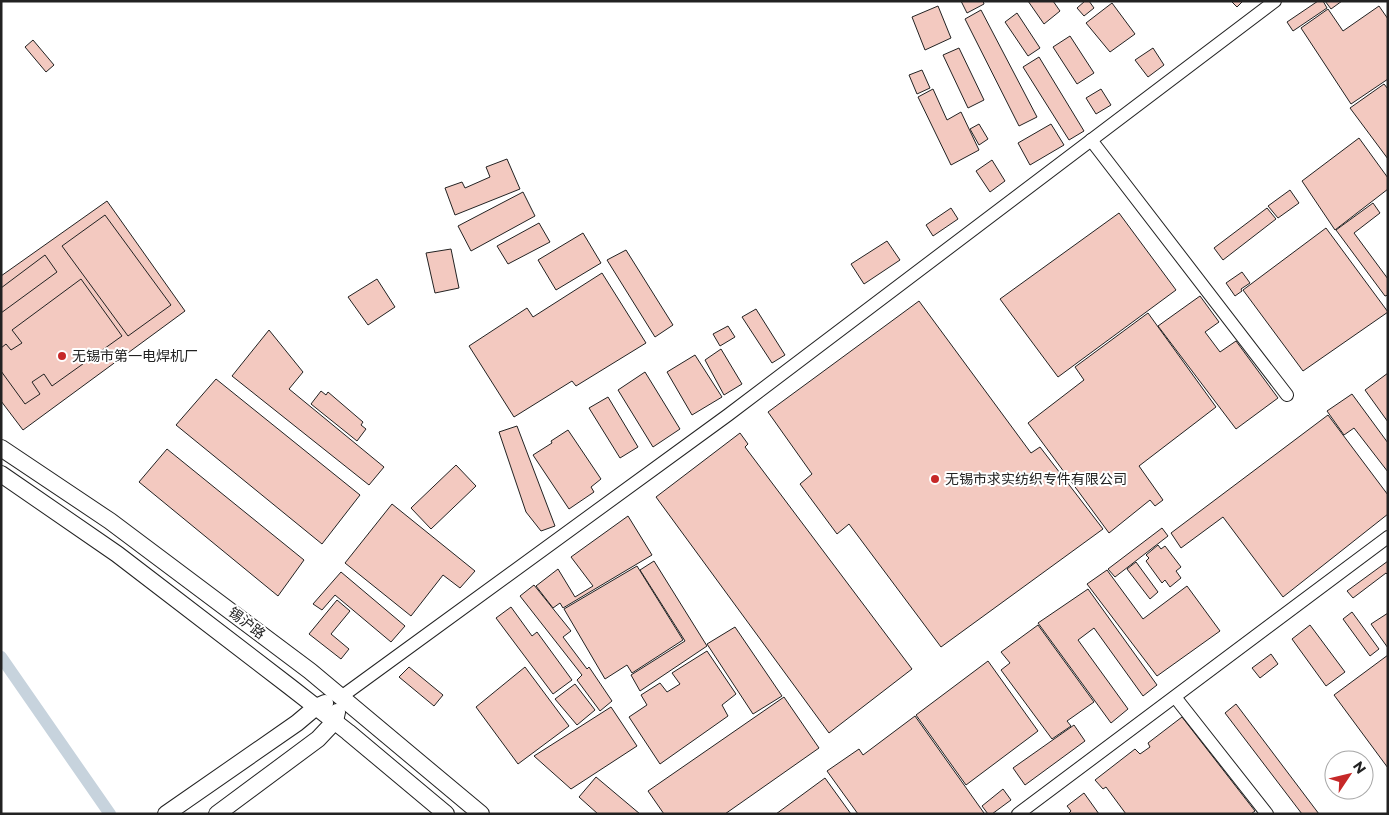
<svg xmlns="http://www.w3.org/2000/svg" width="1389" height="815" font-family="Montserrat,'Noto Sans SC',sans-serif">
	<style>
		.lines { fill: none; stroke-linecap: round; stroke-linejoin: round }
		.canal { stroke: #c7d3dd; stroke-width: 12 }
		.building { fill: #f3c9c0; stroke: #222 }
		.minor-casing { stroke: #222; stroke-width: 14 }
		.major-casing { stroke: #222; stroke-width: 18 }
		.minor { stroke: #fff; stroke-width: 12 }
		.major { stroke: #fff; stroke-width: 16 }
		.poi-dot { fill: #c62828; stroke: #fff; stroke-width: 2 }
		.labels { text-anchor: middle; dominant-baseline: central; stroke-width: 4; stroke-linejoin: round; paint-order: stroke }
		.poi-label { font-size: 14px; fill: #222; stroke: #fff; text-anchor: start }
		.street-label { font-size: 14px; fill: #222; stroke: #fff }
	</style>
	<rect width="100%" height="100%" fill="#fff"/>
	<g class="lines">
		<!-- canal -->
		<polyline class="canal" points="1,657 110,814"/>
	</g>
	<!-- building -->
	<g class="building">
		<polygon points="961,1 983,1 984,4 967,13"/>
		<polygon points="1028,1 1053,1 1060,11 1044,24"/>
		<polygon points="1085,1 1089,1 1094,8 1084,16 1077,8"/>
		<polygon points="1231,1 1243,1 1237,7"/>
		<polygon points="1318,1 1323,1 1327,8 1293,31 1287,22"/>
		<polygon points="1325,1 1342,1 1331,9"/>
		<polygon points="1112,3 1135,34 1110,52 1086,23"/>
		<polygon points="938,6 951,38 925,50 912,17"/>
		<polygon points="1379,6 1388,19 1388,79 1351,104 1301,28 1328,9 1343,31"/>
		<polygon points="981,10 1037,117 1019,126 965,19"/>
		<polygon points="1017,13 1040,48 1028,56 1005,22"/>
		<polygon points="1070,36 1094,73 1077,84 1053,47"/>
		<polygon points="33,40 54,65 46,72 25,47"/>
		<polygon points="959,48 984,100 968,108 943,55"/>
		<polygon points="1153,48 1164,65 1148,77 1135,60"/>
		<polygon points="1039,57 1084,131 1069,140 1023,67"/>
		<polygon points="922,70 930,88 917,94 909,75"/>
		<polygon points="1384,84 1388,89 1388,159 1350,108"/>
		<polygon points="933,89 947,120 961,112 979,150 951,165 918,97"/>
		<polygon points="1101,89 1111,105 1096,114 1086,98"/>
		<polygon points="979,124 988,139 979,145 970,129"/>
		<polygon points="1051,124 1064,145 1030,165 1018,143"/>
		<polygon points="1359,138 1388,178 1388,189 1335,230 1302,181"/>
		<polygon points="507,159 520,189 455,215 445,188 462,182 465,188 490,177 486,167"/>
		<polygon points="992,160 1005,181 990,192 976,171"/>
		<polygon points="1290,190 1299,203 1278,218 1268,206"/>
		<polygon points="523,192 535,216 471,251 458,226"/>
		<polygon points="107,201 185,311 23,430 1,401 1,276"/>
		<polygon points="1373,203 1380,213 1354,233 1388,279 1388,295 1385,296 1336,230"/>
		<polygon points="951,208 958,219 933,236 926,225"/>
		<polygon points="1267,208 1276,219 1223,260 1214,248"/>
		<polygon points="1119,213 1176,290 1058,377 1000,299"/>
		<polygon points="105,215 171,305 128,336 62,246"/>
		<polygon points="539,223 550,242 508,264 497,246"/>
		<polygon points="1326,228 1388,312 1303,371 1243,290"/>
		<polygon points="583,233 601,263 556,290 538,260"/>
		<polygon points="887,241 900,260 864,284 851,264"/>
		<polygon points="451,249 459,288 435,293 426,253"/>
		<polygon points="626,250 673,325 655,337 607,260"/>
		<polygon points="45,255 57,272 1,313 1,288"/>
		<polygon points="1242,272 1250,283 1241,289 1242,291 1235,296 1226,283"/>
		<polygon points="602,273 646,343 576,386 572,381 514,417 469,346 527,308 533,317"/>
		<polygon points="81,279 122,336 52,386 44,374 32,382 40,394 25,404 1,371 1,348 6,344 11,350 22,343 12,330"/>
		<polygon points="377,279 395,307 368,325 348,297"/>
		<polygon points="1200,296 1219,322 1205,332 1220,352 1236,341 1278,398 1236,429 1158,326"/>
		<polygon points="919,301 1031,453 1040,447 1103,529 941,647 849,524 837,534 800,484 812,474 768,412"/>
		<polygon points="756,309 785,355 772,363 742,317"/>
		<polygon points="1148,313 1216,407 1139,466 1163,500 1155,506 1150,500 1109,533 1028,423 1084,380 1075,367"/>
		<polygon points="728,326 735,337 720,346 713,334"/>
		<polygon points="269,330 303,372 289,389 384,467 369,485 232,376"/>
		<polygon points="721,349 742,384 724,395 705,360"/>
		<polygon points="695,355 722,397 692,415 667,372"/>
		<polygon points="645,372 680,429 653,447 618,390"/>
		<polygon points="1388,373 1388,422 1365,390"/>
		<polygon points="216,379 360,495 322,544 176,425"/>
		<polygon points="321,391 326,395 328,392 363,422 361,425 366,429 357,441 311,404"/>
		<polygon points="1352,394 1388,443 1388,472 1354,428 1344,435 1327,411"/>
		<polygon points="608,397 638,447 620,458 589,408"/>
		<polygon points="1328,415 1388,495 1388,514 1283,597 1223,517 1181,548 1171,533"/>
		<polygon points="517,426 555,526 541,531 526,512 499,432"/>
		<polygon points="568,430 601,479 591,487 594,492 569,509 533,455 552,443 551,441"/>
		<polygon points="740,433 748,444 745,447 912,669 829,733 656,497"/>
		<polygon points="167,449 304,560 278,596 139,482"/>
		<polygon points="456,465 476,486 431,529 411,508"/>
		<polygon points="392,504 475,571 460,588 443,575 411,616 345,563"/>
		<polygon points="628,516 652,555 563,608 560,603 553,608 536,586 558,569 575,597 593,586 571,557"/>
		<polygon points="1162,528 1168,536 1115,577 1108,569"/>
		<polygon points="1158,545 1161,549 1165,546 1181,567 1176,571 1181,578 1170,587 1165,580 1162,583 1146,561 1149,558 1146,555"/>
		<polygon points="654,561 707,646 640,691 631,675 685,641 640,570"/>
		<polygon points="1388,561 1388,575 1386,573 1353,598 1347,591"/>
		<polygon points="1136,562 1158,592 1150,599 1127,569"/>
		<polygon points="637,566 683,640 632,673 627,665 605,679 564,609"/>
		<polygon points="1107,570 1143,619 1187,586 1220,631 1157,676 1087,584"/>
		<polygon points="341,572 405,626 391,642 335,595 322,610 313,604"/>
		<polygon points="534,585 571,631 563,637 587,669 589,667 612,701 600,711 577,680 582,675 520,596"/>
		<polygon points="1088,589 1157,685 1143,696 1094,628 1078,640 1128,709 1111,723 1038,623"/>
		<polygon points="337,600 350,611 331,634 349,649 341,659 309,634"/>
		<polygon points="511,607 532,636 537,632 572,680 553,694 496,618"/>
		<polygon points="1352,612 1379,649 1370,656 1343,619"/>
		<polygon points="1388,613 1388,648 1371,624"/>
		<polygon points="1038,625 1094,702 1067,721 1071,726 1052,739 1001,670 1010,663 1001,652"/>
		<polygon points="1310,625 1345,672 1326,686 1292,639"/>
		<polygon points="735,627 782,696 753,714 707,644"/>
		<polygon points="707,651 736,694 722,705 728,716 660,764 629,717 647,705 641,695 660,683 667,692 680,684 672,673"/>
		<polygon points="1271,654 1278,664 1260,678 1252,668"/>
		<polygon points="1388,655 1388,768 1334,695"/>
		<polygon points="988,661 1038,731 966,785 916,715"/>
		<polygon points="409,667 443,695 434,706 399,677"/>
		<polygon points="525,667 569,726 518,764 476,707"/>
		<polygon points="575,684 595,710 577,725 555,699"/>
		<polygon points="784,697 819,748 725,814 664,814 648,791"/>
		<polygon points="1236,704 1319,814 1302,814 1225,713"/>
		<polygon points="611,707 637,746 571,789 534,756"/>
		<polygon points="915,716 984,813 982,814 858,814 827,771 859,749 863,755"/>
		<polygon points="1182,717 1255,811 1251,814 1126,814 1106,787 1103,789 1095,780 1135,749 1140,754 1150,747 1148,743"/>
		<polygon points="1074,725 1085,741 1025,785 1013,768"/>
		<polygon points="596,777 640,814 598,814 579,797"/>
		<polygon points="825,778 851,814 776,814"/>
		<polygon points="1003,789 1011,800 992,814 988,814 982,806"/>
		<polygon points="1084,793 1099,814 1068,814 1071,811 1067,806"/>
	</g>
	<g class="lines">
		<defs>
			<g id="minor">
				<polyline points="1091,140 1287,395"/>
				<polyline points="341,697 728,415 1275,1"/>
				<polyline points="1175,697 1267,814"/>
				<polyline points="1018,814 1388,537"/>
			</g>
			<g id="major">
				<polyline points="1,448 110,521 310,671 481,814"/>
				<polyline points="1,474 117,554 289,686 348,732 446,814"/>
				<polyline points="166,814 297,723 316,707 325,703"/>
				<polyline points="217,814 318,739 335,721 337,712"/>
			</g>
		</defs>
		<!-- minor casing -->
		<use href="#minor" class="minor-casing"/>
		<!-- major casing -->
		<use href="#major" class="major-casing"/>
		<!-- minor -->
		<use href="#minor" class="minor"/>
		<!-- major -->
		<use href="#major" class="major"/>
	</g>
	<!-- markers -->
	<g class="poi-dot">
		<circle cx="62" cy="356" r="5"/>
		<circle cx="935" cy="479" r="5"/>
	</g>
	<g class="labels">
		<!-- poi labels -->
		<g class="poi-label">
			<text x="72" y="356">无锡市第一电焊机厂</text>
			<text x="945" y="479">无锡市求实纺织专件有限公司</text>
		</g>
		<!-- street labels -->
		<g class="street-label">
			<text transform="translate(247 623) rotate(37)">锡沪路</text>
		</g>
	</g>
	<!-- border -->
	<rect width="1389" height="815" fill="none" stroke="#222222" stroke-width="5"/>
	<!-- north arrow -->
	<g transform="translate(1349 775) rotate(55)"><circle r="24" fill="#ffffff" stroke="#a7a7a7"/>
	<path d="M0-4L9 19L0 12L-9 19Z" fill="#c62828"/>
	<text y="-8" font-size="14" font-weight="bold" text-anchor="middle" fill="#222222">N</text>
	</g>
</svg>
